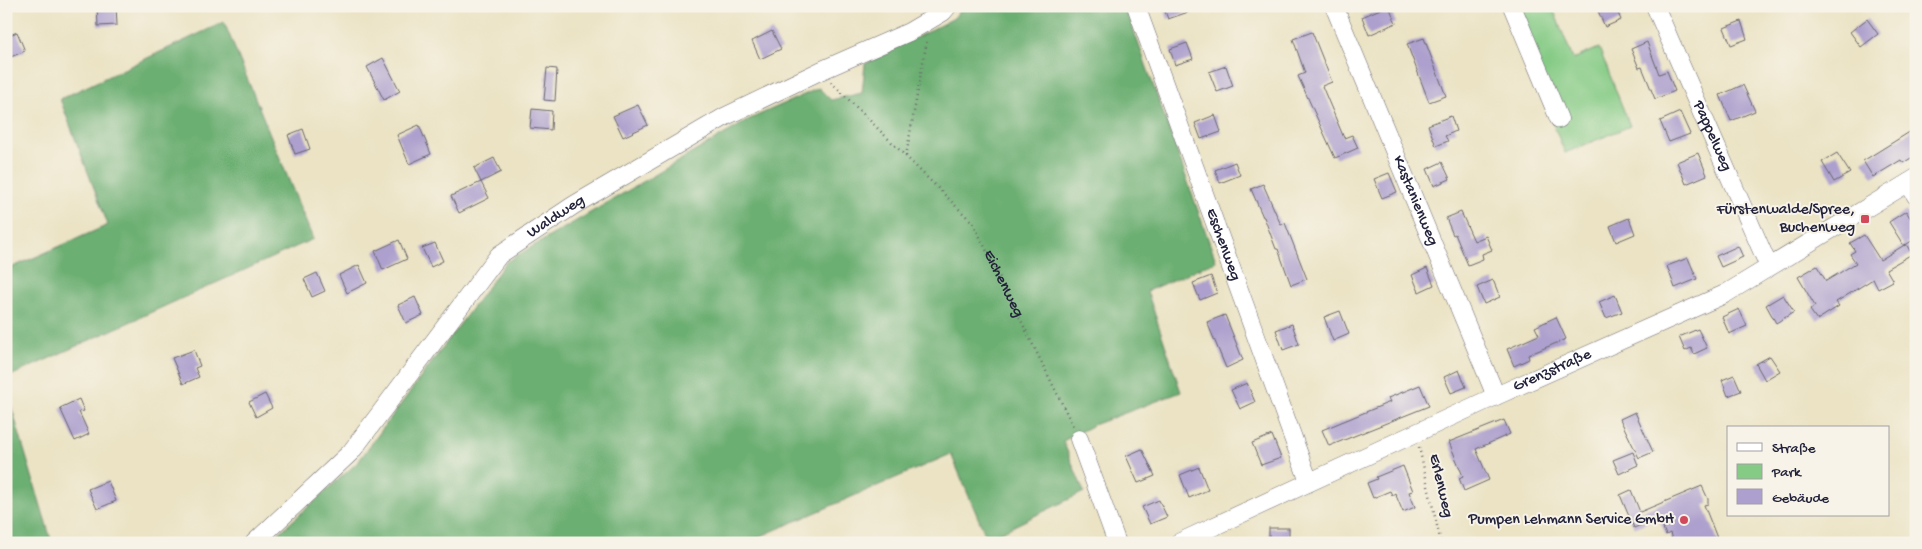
<svg xmlns="http://www.w3.org/2000/svg" width="1922" height="549" font-family="'Gochi Hand',sans-serif">
	<style>
		.green { fill: #85cb85; stroke: #547660 }
		.forest { fill: #6caf72; stroke: #476856 }
		.building { fill: #ada0ce }
		.lines { fill: none; stroke-linecap: round; stroke-linejoin: round }
		.minor-casing { stroke: #68666b; stroke-width: 19 }
		.path { stroke: #68666b; stroke-width: 2.5; stroke-dasharray: 1 4; stroke-linecap: butt }
		.minor { stroke: #fff; stroke-width: 18 }
		.poi-dot { fill: #d1495b; stroke: #f7f3e8; stroke-width: 2 }
		.labels { text-anchor: middle; dominant-baseline: central; stroke-width: 4; stroke-linejoin: round; paint-order: stroke }
		.street-label { font-size: 16px; fill: #22223b; stroke: #f7f3e8 }
		.poi-label { font-size: 16px; fill: #22223b; stroke: #f7f3e8; text-anchor: end }
	</style>
	<rect width="100%" height="100%" fill="#f7f3e8"/>
	<filter id="ink" filterUnits="userSpaceOnUse"><feTurbulence type="fractalNoise" baseFrequency=".02" numOctaves="2"/><feDisplacementMap in="SourceGraphic" scale="10" xChannelSelector="R" yChannelSelector="G"/><feConvolveMatrix kernelMatrix="1 2 1 2 8 2 1 2 1" color-interpolation-filters="sRGB"/></filter>
	<filter id="wash" filterUnits="userSpaceOnUse"><feTurbulence type="fractalNoise" baseFrequency=".0096" numOctaves="4" result="noise"/><feDisplacementMap in="SourceGraphic" scale="20" xChannelSelector="R" yChannelSelector="G"/><feGaussianBlur stdDeviation="1.12" result="paint"/><feColorMatrix in="noise" values="0 0 0 0 0 0 0 0 0 0 0 0 0 0 0 0 0 1.4 0 .05"/><feComposite in="paint" operator="in"/></filter>
	<g filter="url(#wash)">
		<rect width="100%" height="100%" fill="#ebe3c4"/>
		<!-- green -->
		<polygon class="green" points="1505,6 1552,6 1573,59 1599,48 1630,126 1565,153"/>
		<!-- forest -->
		<g class="forest">
			<polygon points="963,6 1125,6 1216,261 1147,291 1181,392 1093,425 1063,441 1084,492 987,539 951,454 745,543 268,543 358,462 506,262 752,118 819,88 831,100 862,93 865,64 954,18"/>
			<polygon points="224,22 313,239 6,378 6,270 108,225 60,99"/>
			<polygon points="6,389 52,543 6,543"/>
		</g>
		<g id="blocks">
			<!-- building -->
			<g class="building">
				<polygon points="97,6 116,6 117,25 98,26"/>
				<polygon points="1163,6 1200,6 1200,8 1168,19"/>
				<polygon points="1387,6 1389,6 1396,23 1369,35 1362,17"/>
				<polygon points="1596,6 1615,6 1621,20 1605,27"/>
				<polygon points="1867,19 1878,34 1861,47 1850,32"/>
				<polygon points="1741,21 1747,39 1731,45 1724,28"/>
				<polygon points="772,31 781,49 760,59 752,41"/>
				<polygon points="17,32 25,51 6,59 6,37"/>
				<polygon points="1312,32 1332,82 1322,86 1344,138 1352,135 1358,148 1335,158 1298,76 1305,73 1293,39"/>
				<polygon points="1424,38 1446,96 1429,102 1407,44"/>
				<polygon points="1647,42 1659,74 1667,71 1675,91 1655,99 1642,67 1639,68 1631,49"/>
				<polygon points="1187,43 1193,59 1175,65 1170,49"/>
				<polygon points="383,58 400,91 384,100 367,67"/>
				<polygon points="1226,66 1233,86 1217,92 1209,72"/>
				<polygon points="547,68 557,69 555,101 544,100"/>
				<polygon points="1743,85 1755,111 1731,121 1720,95"/>
				<polygon points="638,105 648,125 623,137 613,116"/>
				<polygon points="532,109 552,111 551,130 530,128"/>
				<polygon points="1680,112 1690,134 1669,142 1660,121"/>
				<polygon points="1215,115 1221,132 1201,139 1195,123"/>
				<polygon points="1451,116 1456,131 1445,136 1448,141 1436,146 1428,125"/>
				<polygon points="419,125 431,154 409,164 397,135"/>
				<polygon points="1916,128 1916,155 1903,163 1901,160 1873,177 1863,161"/>
				<polygon points="303,129 310,149 295,154 288,135"/>
				<polygon points="1698,153 1707,175 1686,184 1677,162"/>
				<polygon points="1837,153 1850,173 1834,182 1822,162"/>
				<polygon points="494,158 501,172 481,182 474,168"/>
				<polygon points="1235,162 1240,175 1220,183 1215,170"/>
				<polygon points="1442,162 1450,179 1434,186 1427,169"/>
				<polygon points="1389,173 1397,192 1382,198 1374,179"/>
				<polygon points="481,182 489,198 459,213 451,196"/>
				<polygon points="1263,184 1281,225 1285,223 1307,279 1291,285 1278,249 1276,249 1264,217 1263,217 1251,189"/>
				<polygon points="1906,211 1916,227 1916,238 1904,246 1889,222"/>
				<polygon points="1461,212 1474,241 1486,236 1492,250 1482,254 1483,259 1468,265 1455,234 1453,235 1446,218"/>
				<polygon points="1629,218 1635,234 1616,242 1610,226"/>
				<polygon points="1864,235 1880,260 1906,244 1912,254 1886,269 1893,281 1878,289 1873,279 1836,302 1839,306 1817,320 1810,310 1815,306 1798,277 1817,266 1826,281 1856,263 1850,254 1855,251 1850,243"/>
				<polygon points="399,240 407,259 383,270 375,251"/>
				<polygon points="435,243 443,261 431,267 422,248"/>
				<polygon points="1738,246 1743,257 1721,267 1716,256"/>
				<polygon points="1688,258 1697,279 1675,288 1667,266"/>
				<polygon points="359,265 367,283 347,293 339,275"/>
				<polygon points="1427,268 1434,285 1419,292 1412,275"/>
				<polygon points="317,273 325,291 312,297 304,279"/>
				<polygon points="1211,276 1217,293 1200,300 1193,283"/>
				<polygon points="1493,280 1500,297 1484,304 1477,287"/>
				<polygon points="1615,295 1622,312 1606,318 1599,302"/>
				<polygon points="1783,295 1794,312 1776,323 1766,305"/>
				<polygon points="415,297 423,315 406,323 398,305"/>
				<polygon points="1739,309 1747,326 1729,334 1722,317"/>
				<polygon points="1340,311 1349,334 1333,341 1324,317"/>
				<polygon points="1225,315 1243,360 1226,368 1207,322"/>
				<polygon points="1556,317 1566,339 1528,355 1529,359 1514,366 1507,349 1539,335 1535,327"/>
				<polygon points="1292,324 1299,344 1283,350 1276,330"/>
				<polygon points="1698,329 1707,348 1694,354 1691,348 1685,351 1679,337"/>
				<polygon points="194,350 200,366 195,368 199,377 183,384 172,358"/>
				<polygon points="1770,356 1780,371 1765,380 1756,364"/>
				<polygon points="1459,370 1466,387 1451,393 1444,377"/>
				<polygon points="1734,375 1741,391 1728,396 1722,380"/>
				<polygon points="1247,383 1255,402 1240,409 1231,390"/>
				<polygon points="1420,385 1429,406 1329,446 1322,430 1390,402 1388,398"/>
				<polygon points="265,394 272,408 256,417 249,402"/>
				<polygon points="79,399 84,411 79,412 89,434 75,441 60,408"/>
				<polygon points="1635,412 1653,452 1639,458 1620,419"/>
				<polygon points="1504,420 1510,434 1476,449 1489,480 1464,491 1459,478 1463,476 1449,442"/>
				<polygon points="1272,435 1281,458 1261,465 1252,443"/>
				<polygon points="1142,449 1155,476 1138,483 1126,456"/>
				<polygon points="1633,452 1638,465 1619,474 1613,460"/>
				<polygon points="1403,466 1413,491 1409,492 1415,507 1403,512 1395,493 1392,495 1390,491 1373,498 1367,483 1377,479 1376,477"/>
				<polygon points="1199,467 1208,490 1189,498 1180,475"/>
				<polygon points="108,481 116,501 97,509 88,489"/>
				<polygon points="1702,486 1708,499 1708,504 1704,505 1719,543 1673,543 1670,533 1666,535 1658,517 1634,528 1620,495 1631,490 1640,512"/>
				<polygon points="1159,500 1167,517 1150,524 1142,507"/>
				<rect x="1269" y="528" width="20" height="15"/>
			</g>
		</g>
	</g>
	<g filter="url(#ink)">
		<use href="#blocks" fill-opacity="0" stroke="#68666b" stroke-width="1"/>
		<g class="lines">
			<defs>
				<g id="minor">
					<path id="s2" d="M1136,6L1309,482"/>
					<path id="s3" d="M1334,6L1496,396"/>
					<polyline points="1512,6 1559,119"/>
					<path id="s4" d="M1655,6L1769,267"/>
					<polyline points="1908,183 1916,196"/>
					<polyline points="1079,439 1117,543"/>
					<path id="s5" d="M254,543L351,452L499,255L574,205L726,116L820,71L909,32L943,12L948,6"/>
					<path id="s6" d="M1178,543L1496,396L1725,294L1916,178"/>
				</g>
			</defs>
			<!-- minor casing -->
			<use href="#minor" class="minor-casing"/>
			<!-- path -->
			<g class="path">
				<path id="s1" d="M831,82L973,223L1073,426"/>
				<polyline points="906,156 927,40"/>
				<polyline points="1419,447 1441,543"/>
			</g>
			<!-- minor -->
			<use href="#minor" class="minor"/>
		</g>
	</g>
	<!-- markers -->
	<g class="poi-dot">
		<rect x="1860" y="214" width="10" height="10" rx="2.5"/>
		<circle cx="1684" cy="520" r="5"/>
	</g>
	<g class="labels">
		<!-- street labels -->
		<g class="street-label">
			<text stroke="none"><textPath href="#s4" startOffset="142">Pappelweg</textPath></text>
			<text stroke="none"><textPath href="#s3" startOffset="211">Kastanienweg</textPath></text>
			<text stroke="none"><textPath href="#s5" startOffset="448">Waldweg</textPath></text>
			<text stroke="none"><textPath href="#s2" startOffset="254">Eschenweg</textPath></text>
			<text stroke="none"><textPath href="#s1" startOffset="268">Eichenweg</textPath></text>
			<text stroke="none"><textPath href="#s6" startOffset="412">Grenzstraße</textPath></text>
			<text transform="translate(1440 486) rotate(77)">Erlenweg</text>
		</g>
		<!-- poi labels -->
		<g class="poi-label">
			<text x="1855" y="210">Fürstenwalde/Spree,<tspan x="1855" dy="18">Buchenweg</tspan></text>
			<text x="1674" y="520">Pumpen Lehmann Service GmbH</text>
		</g>
	</g>
	<!-- margin -->
	<rect width="1922" height="549" fill="none" stroke="#f7f3e8" stroke-width="25"/>
	<!-- legend -->
	<rect x="1727" y="426" width="162" height="90" fill="#f7f3e8" stroke="#a29fa3"/>
	<rect x="1737" y="443" width="25" height="8" fill="#ffffff" stroke="#a29fa3"/>
	<text x="1772" y="452" font-size="15" fill="#22223b">Straße</text>
	<rect x="1737" y="464" width="25" height="15" fill="#85cb85" stroke="#a29fa3"/>
	<text x="1772" y="476" font-size="15" fill="#22223b">Park</text>
	<rect x="1737" y="489" width="25" height="15" fill="#ada0ce" stroke="#a29fa3"/>
	<text x="1772" y="502" font-size="15" fill="#22223b">Gebäude</text>
</svg>
